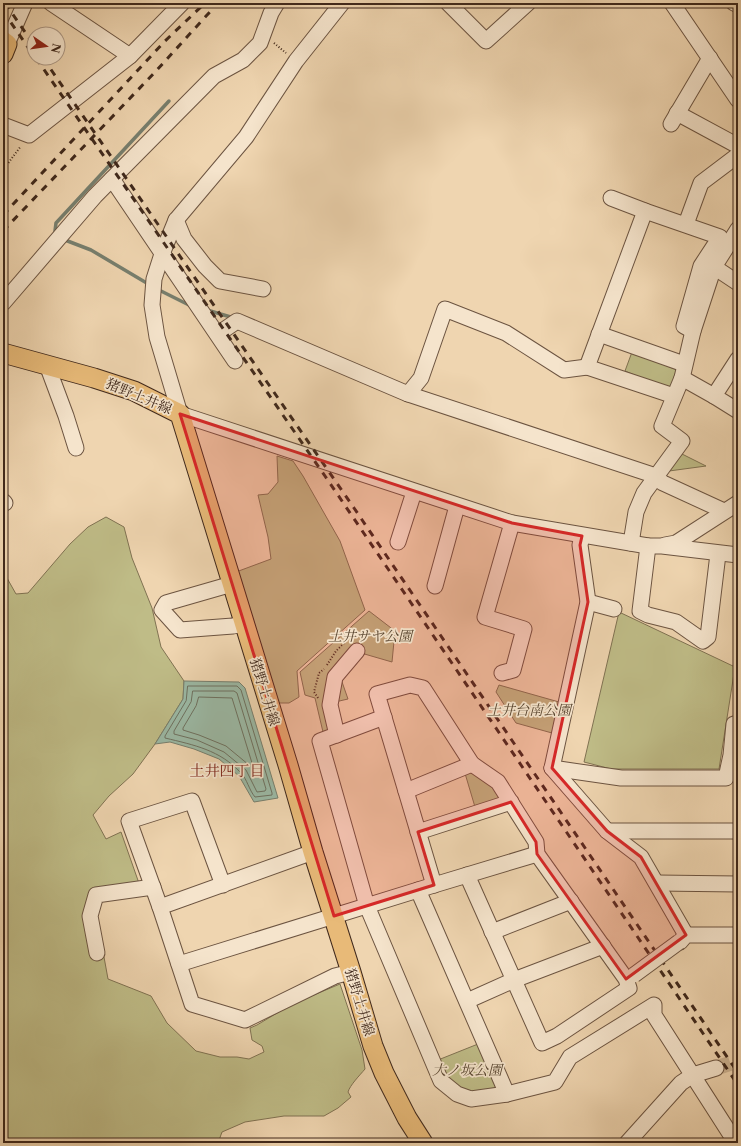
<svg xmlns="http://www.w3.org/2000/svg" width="741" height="1146" font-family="'Libre Caslon Text','Noto Serif JP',serif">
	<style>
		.green { fill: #bfbc87; stroke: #807252 }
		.water { fill: #9bb9a5; stroke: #777f6e }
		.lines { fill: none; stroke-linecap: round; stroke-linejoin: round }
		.shore { stroke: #6e7160; stroke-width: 1 }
		.stream { stroke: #777f6e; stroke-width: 3.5 }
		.minor-tunnel { stroke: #ccb392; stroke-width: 15; stroke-dasharray: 15 8; stroke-linecap: butt }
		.minor-casing { stroke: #6c5441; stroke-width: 17 }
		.major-casing { stroke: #40291c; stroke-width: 21 }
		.path { stroke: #40291c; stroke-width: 2; stroke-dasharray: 1 2; stroke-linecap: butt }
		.minor { stroke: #f5e4cc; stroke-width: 15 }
		.major { stroke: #e8ba78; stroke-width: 19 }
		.rail { stroke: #40291c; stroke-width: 3; stroke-dasharray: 7 7; stroke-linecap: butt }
		.minor-bridge-casing { stroke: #6c5441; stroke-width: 17; stroke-linecap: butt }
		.minor-bridge { stroke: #f5e4cc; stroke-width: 15 }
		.marked { fill: #d62828; fill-opacity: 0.2; stroke: #d62828; stroke-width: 3; stroke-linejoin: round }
		.labels { text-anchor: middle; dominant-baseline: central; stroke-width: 3.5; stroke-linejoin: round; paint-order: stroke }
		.street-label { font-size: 14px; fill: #40291c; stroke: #f5e4cc }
		.park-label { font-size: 14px; font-style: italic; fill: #594631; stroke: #f5e4cc }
		.neighbourhood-label { font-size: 15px; fill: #7a1f14; stroke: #f5e4cc }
	</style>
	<rect width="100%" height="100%" fill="#efd5b0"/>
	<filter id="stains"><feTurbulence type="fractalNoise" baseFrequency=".005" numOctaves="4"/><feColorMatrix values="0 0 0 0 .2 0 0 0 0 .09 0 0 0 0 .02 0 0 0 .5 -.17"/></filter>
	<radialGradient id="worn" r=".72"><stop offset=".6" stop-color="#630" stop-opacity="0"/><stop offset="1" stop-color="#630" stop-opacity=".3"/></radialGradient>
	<!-- green -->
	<g class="green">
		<polygon points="632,352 677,370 670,390 625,371"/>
		<polygon points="680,453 706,466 669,471"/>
		<polygon points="277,456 293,461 303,476 340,541 365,610 297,671 299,697 289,703 275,703 236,572 271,559 268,537 258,495 268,494 278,482"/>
		<path d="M106,517L124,527L132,558L152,608L161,647L184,681L183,699L155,744L133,774L109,796L93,815L106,839L121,832L141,889L94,902L108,979L151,996L167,1023L196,1051L220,1057H237L249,1059L264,1052L262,1046L252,1040L250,1028L257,1025L292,1004L340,984L362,1050L365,1069C360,1075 350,1085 348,1092L351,1097L338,1108L324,1116H284L245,1122L222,1132L218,1143H3V571L16,594L28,593L70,544L88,527Z"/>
		<polygon points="369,611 395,631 392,662 361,653 341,679 348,699 335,702 340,726 323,732 315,698 305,695 300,672"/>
		<polygon points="619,612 735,667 719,769 611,769 584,762"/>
		<polygon points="499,685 559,702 552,733 516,723 496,692"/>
		<polygon points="471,768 495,783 502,799 475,807 464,770"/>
		<path d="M478,1044L497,1087C483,1096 458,1093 448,1080C444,1074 441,1066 438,1060Z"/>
	</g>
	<!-- water -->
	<polygon class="water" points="184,681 239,682 245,688 278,798 254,802 239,776 219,759 194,749 170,742 155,744 183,699"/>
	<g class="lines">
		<!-- shore -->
		<g class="shore">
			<path d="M188,686H237L241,690L272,793V795L255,797C249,790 247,779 241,773C220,750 194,745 165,738V736L186,701Z"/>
			<polygon points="193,691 234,691 237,693 266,789 265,791 257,792 246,770 224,752 197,740 174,734 174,731 191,702"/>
			<polygon points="199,697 232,698 252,763 251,765 249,765 226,746 199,735 183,730 183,728 196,706"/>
		</g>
		<!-- stream -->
		<g class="stream">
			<polyline points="58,234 55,231 56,223 169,101"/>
			<polyline points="63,238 65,240 91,250 150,285"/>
			<polyline points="157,289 191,306"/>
			<polyline points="207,310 234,318"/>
		</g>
		<!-- minor-tunnel -->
		<polyline class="minor-tunnel" points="716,1068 738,1061"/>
		<defs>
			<g id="minor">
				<polyline points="51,3 130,56"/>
				<polyline points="342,3 296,61 246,137 176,220 162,254 154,279 152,305 157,337 180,414 512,523 648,546 662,546 738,555"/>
				<polyline points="448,3 486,41 528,3"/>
				<polyline points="672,3 738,100"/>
				<polyline points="734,3 738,5"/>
				<polyline points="7,44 25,3"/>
				<polyline points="677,113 738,146"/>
				<polyline points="671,124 710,58"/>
				<polyline points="3,125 29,135 130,56 182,3"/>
				<polyline points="112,179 235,361"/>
				<polyline points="611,198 645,211"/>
				<polyline points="176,220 184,239 205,266 220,281 263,289"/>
				<polyline points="686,224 701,183 738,155"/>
				<polyline points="714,267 738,283"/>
				<polyline points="3,303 95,196 214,76 243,60 260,43 271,13 277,3"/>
				<polyline points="218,334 237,321 408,394 650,474 663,483 724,511"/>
				<polyline points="599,334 684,364"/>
				<polyline points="47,365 66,416 76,448"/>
				<polyline points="682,378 714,396 738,411"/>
				<polyline points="408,394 421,378 445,309 506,333 564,370 587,367"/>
				<polyline points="674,396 587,367 645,211 720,237 701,266 684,326 693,331"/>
				<polyline points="714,396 738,359"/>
				<polyline points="3,501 5,503"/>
				<polyline points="398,542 414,492"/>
				<polyline points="631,543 636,512 644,493 682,441 662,426 682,378 693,331 714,267 738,229"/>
				<polyline points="665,545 676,543 738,503"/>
				<polyline points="648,546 640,611 648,615 676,622 703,641 708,637 718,554"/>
				<polyline points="232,584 166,603 162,610 180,630 233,626 244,624"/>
				<polyline points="435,586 457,506"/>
				<polyline points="588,602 614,609"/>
				<polyline points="502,673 513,670 524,629 485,617 512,523"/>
				<polyline points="384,717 320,741 367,906 441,1081 457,1094 471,1099 507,1094 555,1082 570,1057 654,1005 654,1015 736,1143"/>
				<polyline points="337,735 330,705 335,677 357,651"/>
				<polyline points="552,768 588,602 580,545 582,536"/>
				<polyline points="552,768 621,778 726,778 731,755 734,724 738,723"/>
				<polyline points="552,768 607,831 641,857 686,935"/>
				<polyline points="406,791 472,764"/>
				<polyline points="607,831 738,831"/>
				<polyline points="418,832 511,802"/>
				<polyline points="313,852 160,907 192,1004 245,1020 335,976 351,972"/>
				<polyline points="657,883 738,884"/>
				<polyline points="434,885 377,694 410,685 423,688 472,764 498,782 536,842 537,854 626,979 629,988 557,1036 542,1043 467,875"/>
				<polyline points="418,890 507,1094"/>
				<polyline points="160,907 129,821 192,801 223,885"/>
				<polyline points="492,932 571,901"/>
				<polyline points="680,942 686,935 738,935"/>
				<polyline points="97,953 90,916 96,895 153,887"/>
				<polyline points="179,964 434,885 537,854"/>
				<polyline points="467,1001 514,980 603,946"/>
				<polyline points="627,1143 681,1083 693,1075 716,1068"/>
			</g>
			<g id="major">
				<polyline points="3,41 7,44 3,54"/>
				<polyline points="3,353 94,378 134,391 180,414 288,765 313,852 351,972 373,1046 384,1073 407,1118 423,1143"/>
			</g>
		</defs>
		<!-- minor casing -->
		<use href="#minor" class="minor-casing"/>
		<!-- major casing -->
		<use href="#major" class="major-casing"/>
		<!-- path -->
		<g class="path">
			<polyline points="274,43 286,53"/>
			<polyline points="3,170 21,146"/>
			<polyline points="327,665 336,651 346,641"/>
			<polyline points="318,698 314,692 319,673 324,669"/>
		</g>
		<!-- minor -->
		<use href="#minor" class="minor"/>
		<!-- major -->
		<use href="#major" class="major"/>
		<!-- rail -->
		<g class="rail">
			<polyline points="5,3 34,45"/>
			<polyline points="3,11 34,56"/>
			<polyline points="36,58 325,476 738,1085"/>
			<polyline points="43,58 354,508 738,1073"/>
			<polyline points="3,215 165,41 205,3"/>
			<polyline points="3,231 156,71 218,3"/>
		</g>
		<defs>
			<polyline id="minor-bridge" points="634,975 679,942"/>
		</defs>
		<!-- minor-bridge casing -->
		<use href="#minor-bridge" class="minor-bridge-casing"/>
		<!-- minor-bridge -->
		<use href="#minor-bridge" class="minor-bridge"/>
	</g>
	<!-- marked area -->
	<path class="marked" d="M180,414L512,523L582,536L580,545L588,602L552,768L607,831L641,857L686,935L626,979L537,854L536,842L511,802L418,832L434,885L334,916Z"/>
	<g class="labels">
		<!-- street labels -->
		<g class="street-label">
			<text transform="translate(139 396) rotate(23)">猪野土井線</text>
			<text transform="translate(265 692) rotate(73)">猪野土井線</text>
			<text transform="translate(360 1002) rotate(73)">猪野土井線</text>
		</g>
		<!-- park labels -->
		<g class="park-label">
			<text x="370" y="636">土井サヤ公園</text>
			<text x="529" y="710">土井台南公園</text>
			<text x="467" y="1070">大ノ坂公園</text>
		</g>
		<!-- neighbourhood labels -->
		<g class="neighbourhood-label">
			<text x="227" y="770">土井四丁目</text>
		</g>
	</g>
	<!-- margin -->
	<rect width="741" height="1146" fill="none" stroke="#efd5b0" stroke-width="16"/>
	<rect x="4" y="4" width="733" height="1138" fill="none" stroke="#40291c" stroke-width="2"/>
	<rect x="8" y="8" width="725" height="1130" fill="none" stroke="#40291c"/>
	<!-- north arrow -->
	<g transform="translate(46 46) rotate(103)"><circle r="19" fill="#f5e4cc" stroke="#ad9986"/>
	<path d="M0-3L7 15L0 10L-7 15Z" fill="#8f2418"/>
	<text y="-6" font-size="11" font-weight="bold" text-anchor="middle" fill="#40291c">N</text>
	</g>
	<rect width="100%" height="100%" filter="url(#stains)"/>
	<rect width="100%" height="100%" fill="url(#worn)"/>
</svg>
